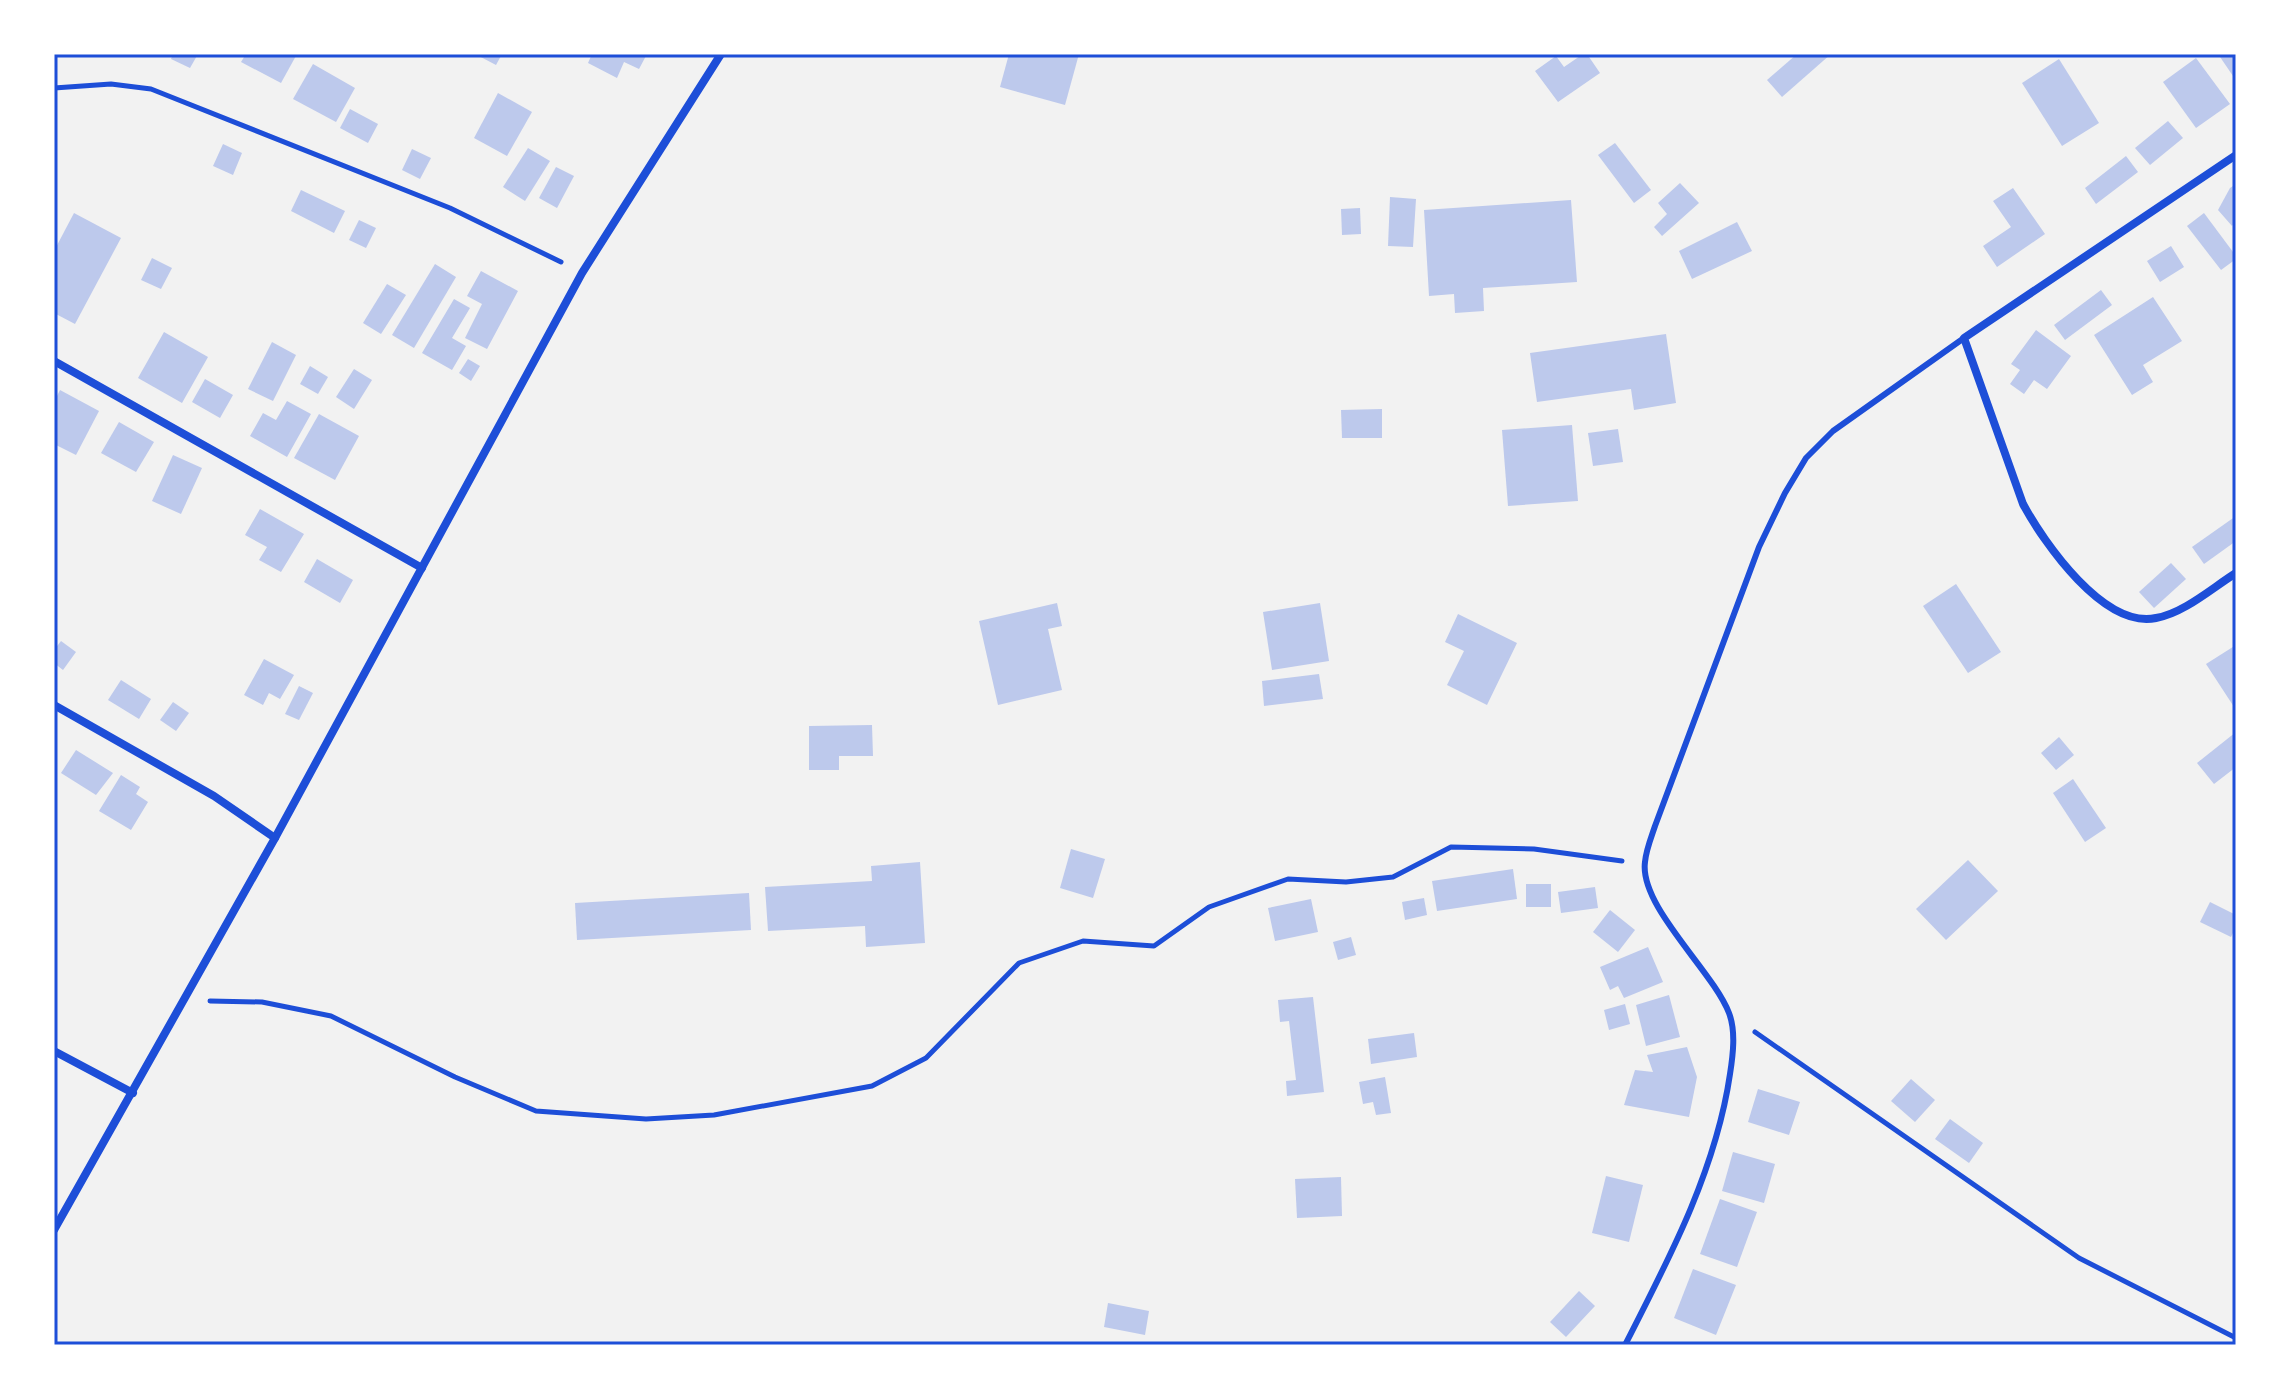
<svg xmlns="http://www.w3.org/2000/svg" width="2290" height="1399" font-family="'Crimson Pro',serif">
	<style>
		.building { fill: #bdc9ec }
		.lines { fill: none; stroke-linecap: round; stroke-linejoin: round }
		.path { stroke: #1d4ed8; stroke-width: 5 }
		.service { stroke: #1d4ed8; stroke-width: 6 }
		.minor { stroke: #1d4ed8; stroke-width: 8 }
		.neatline { fill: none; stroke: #1d4ed8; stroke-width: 3 }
	</style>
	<rect width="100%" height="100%" fill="#f2f2f2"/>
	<!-- building -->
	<g class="building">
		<polygon points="173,54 198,54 190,68 171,59"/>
		<polygon points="246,54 297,54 281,83 241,62"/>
		<polygon points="475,54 502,54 496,65"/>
		<polygon points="592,54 647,54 639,69 624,62 617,78 588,63"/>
		<polygon points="1009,54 1079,54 1065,105 1000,87"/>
		<polygon points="1583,54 1587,54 1600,73 1558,102 1535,71 1556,56 1564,67"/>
		<polygon points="1797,54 1831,54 1782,97 1767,80"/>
		<polygon points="2218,54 2236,54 2236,74 2233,76"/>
		<polygon points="2196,58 2230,104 2196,128 2163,82"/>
		<polygon points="2059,59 2099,123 2062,146 2022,83"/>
		<polygon points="313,64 355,88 336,122 293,99"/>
		<polygon points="498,93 532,112 507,156 474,138"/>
		<polygon points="350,109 378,124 368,143 340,128"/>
		<polygon points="2168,121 2183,138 2150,165 2135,148"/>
		<polygon points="1615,143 1651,190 1634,203 1598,155"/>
		<polygon points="223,144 242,153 233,175 213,166"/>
		<polygon points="528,148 550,161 525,201 503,187"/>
		<polygon points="412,149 431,158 420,179 402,170"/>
		<polygon points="2126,156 2138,172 2096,204 2085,188"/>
		<polygon points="556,167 574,176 557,208 539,198"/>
		<polygon points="1680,183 1699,203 1662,236 1654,227 1667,214 1658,203"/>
		<polygon points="2236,184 2236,220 2232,226 2218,210 2230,188"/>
		<polygon points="2013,188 2045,234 1997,267 1983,246 2011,227 1993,201"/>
		<polygon points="301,190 345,211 334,233 291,211"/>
		<polygon points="1390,197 1416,199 1413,247 1388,246"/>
		<polygon points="1571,200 1577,282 1483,288 1484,311 1455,313 1454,294 1429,296 1424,210"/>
		<polygon points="1360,208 1361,234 1342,235 1341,209"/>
		<polygon points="74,213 121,238 75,324 54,313 54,251"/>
		<polygon points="2204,213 2236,256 2236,259 2221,270 2187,226"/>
		<polygon points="359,220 376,228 366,248 349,240"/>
		<polygon points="1737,222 1752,251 1692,279 1679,251"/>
		<polygon points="2171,246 2184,267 2160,282 2147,261"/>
		<polygon points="152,258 172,268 161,289 141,280"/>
		<polygon points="435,264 456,277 414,348 392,335"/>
		<polygon points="481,271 518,291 487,349 465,338 482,304 467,296"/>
		<polygon points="387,284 406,295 381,334 363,323"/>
		<polygon points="2101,290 2112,305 2065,340 2054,325"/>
		<polygon points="2153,297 2182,341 2143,365 2153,382 2132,395 2094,335"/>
		<polygon points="454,299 470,308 452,338 466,346 452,370 422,353"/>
		<polygon points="2036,330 2071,356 2047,389 2034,380 2024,394 2010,384 2020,370 2011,364"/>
		<polygon points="164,332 208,357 182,403 138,378"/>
		<polygon points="1666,334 1676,403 1634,410 1631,389 1537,402 1530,353"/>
		<polygon points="272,342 296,355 273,401 248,389"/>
		<polygon points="468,359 480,366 471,381 459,373"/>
		<polygon points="310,366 328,377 318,394 300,384"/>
		<polygon points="354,369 372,380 354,409 336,397"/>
		<polygon points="205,379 233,395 220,418 192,402"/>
		<polygon points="60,390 99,411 76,455 54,444 54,402"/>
		<polygon points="287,401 311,414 287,457 250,436 263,413 276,420"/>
		<polygon points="1382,409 1382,438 1342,438 1341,410"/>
		<polygon points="319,414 359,436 335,480 294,458"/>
		<polygon points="119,422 154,442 136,472 101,453"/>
		<polygon points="1572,425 1578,501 1508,506 1502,430"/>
		<polygon points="1618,429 1623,462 1593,466 1588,433"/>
		<polygon points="173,455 202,468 181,514 152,501"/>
		<polygon points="260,509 304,534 281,572 259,560 267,547 245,535"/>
		<polygon points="2236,516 2236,541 2204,564 2192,547"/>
		<polygon points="317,559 353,580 340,603 304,582"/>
		<polygon points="2171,563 2186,579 2154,608 2139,592"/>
		<polygon points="1956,584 2001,652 1968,673 1923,606"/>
		<polygon points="1057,603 1062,626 1048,629 1062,690 998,705 979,621"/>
		<polygon points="1320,603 1329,661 1272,670 1263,612"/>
		<polygon points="1458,614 1517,643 1487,705 1447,685 1464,651 1445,642"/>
		<polygon points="61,641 76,652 63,670 54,663 54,650"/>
		<polygon points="2236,645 2236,710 2206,664"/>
		<polygon points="264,659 294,675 280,699 269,693 263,705 244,695"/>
		<polygon points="1319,674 1323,699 1264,706 1262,681"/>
		<polygon points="121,680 151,699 139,719 108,700"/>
		<polygon points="299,686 313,693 299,720 285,714"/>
		<polygon points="173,702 189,713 176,731 160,720"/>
		<polygon points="872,725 873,756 839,756 839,770 809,770 809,726"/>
		<polygon points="2236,732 2236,767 2214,784 2197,763"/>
		<polygon points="2059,737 2074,755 2056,770 2041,753"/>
		<polygon points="76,750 113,773 96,795 61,773"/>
		<polygon points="121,775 140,787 136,794 148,802 131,830 99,811"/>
		<polygon points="2073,779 2106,828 2085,842 2053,793"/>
		<polygon points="1071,849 1105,859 1093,898 1060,888"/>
		<polygon points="1968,860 1998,891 1946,940 1916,909"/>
		<polygon points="920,862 925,943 866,947 865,926 768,931 765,887 872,881 871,866"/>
		<polygon points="1513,869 1517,899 1437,911 1432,881"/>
		<rect x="1526" y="884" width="25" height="23"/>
		<polygon points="1595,887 1598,908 1561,913 1558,892"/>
		<polygon points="749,893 751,930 577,940 575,903"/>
		<polygon points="1424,898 1427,915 1405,920 1402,902"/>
		<polygon points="1311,899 1318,932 1275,941 1268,908"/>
		<polygon points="2210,902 2236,915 2236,927 2231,937 2200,922"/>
		<polygon points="1610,910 1635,930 1618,952 1593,932"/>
		<polygon points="1351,937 1356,955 1338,960 1333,942"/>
		<polygon points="1648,947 1663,982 1624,998 1618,986 1610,990 1600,967"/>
		<polygon points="1669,995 1680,1037 1646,1046 1636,1005"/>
		<polygon points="1313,997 1324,1092 1287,1096 1286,1081 1296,1080 1289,1021 1280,1022 1278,1000"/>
		<polygon points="1625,1004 1630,1024 1609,1030 1604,1010"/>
		<polygon points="1414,1033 1417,1057 1371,1064 1368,1039"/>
		<polygon points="1687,1047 1697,1077 1689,1117 1624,1105 1635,1070 1653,1072 1647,1055"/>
		<polygon points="1385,1077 1391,1113 1376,1115 1373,1102 1363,1104 1359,1082"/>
		<polygon points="1911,1079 1935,1100 1915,1122 1891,1101"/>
		<polygon points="1758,1089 1800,1102 1789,1135 1748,1122"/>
		<polygon points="1950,1119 1983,1143 1969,1163 1935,1139"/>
		<polygon points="1733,1152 1775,1164 1764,1203 1722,1191"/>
		<polygon points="1606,1176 1643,1185 1629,1242 1592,1233"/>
		<polygon points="1341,1177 1342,1216 1297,1218 1295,1179"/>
		<polygon points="1720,1199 1757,1212 1737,1267 1700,1254"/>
		<polygon points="1693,1269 1736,1285 1716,1335 1674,1318"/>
		<polygon points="1579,1291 1595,1306 1566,1337 1550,1322"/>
		<polygon points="1108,1303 1149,1311 1145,1335 1104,1327"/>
	</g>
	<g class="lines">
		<!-- path -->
		<g class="path">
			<polyline points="54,88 111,84 151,89 450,208 561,262"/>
			<polyline points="210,1001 262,1002 331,1016 455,1077 536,1111 646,1119 714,1115 872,1086 926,1058 1019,963 1083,941 1154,946 1209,907 1288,879 1346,882 1393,877 1451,847 1534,849 1622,861"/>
			<polyline points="1755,1032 2079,1258 2236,1338"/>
		</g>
		<!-- service -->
		<path class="service" d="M1625,1345C1669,1259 1716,1170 1730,1074C1733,1055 1736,1031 1729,1013C1713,971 1639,906 1645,862C1646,850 1651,838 1655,826L1759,547L1785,493L1806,458L1833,431L1964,338"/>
		<!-- minor -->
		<g class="minor">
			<path d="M2236,155L1964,338L2023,504C2044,543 2104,629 2156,618C2184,613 2212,588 2236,573"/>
			<polyline points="54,361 422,568"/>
			<polyline points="54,705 214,796 275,838"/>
			<polyline points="54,1051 133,1093"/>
			<polyline points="54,1230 275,838 582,273 721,54"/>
		</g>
	</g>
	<!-- border -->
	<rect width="2290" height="1399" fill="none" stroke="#ffffff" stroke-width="112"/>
	<rect x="56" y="56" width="2178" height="1287" class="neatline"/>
</svg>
